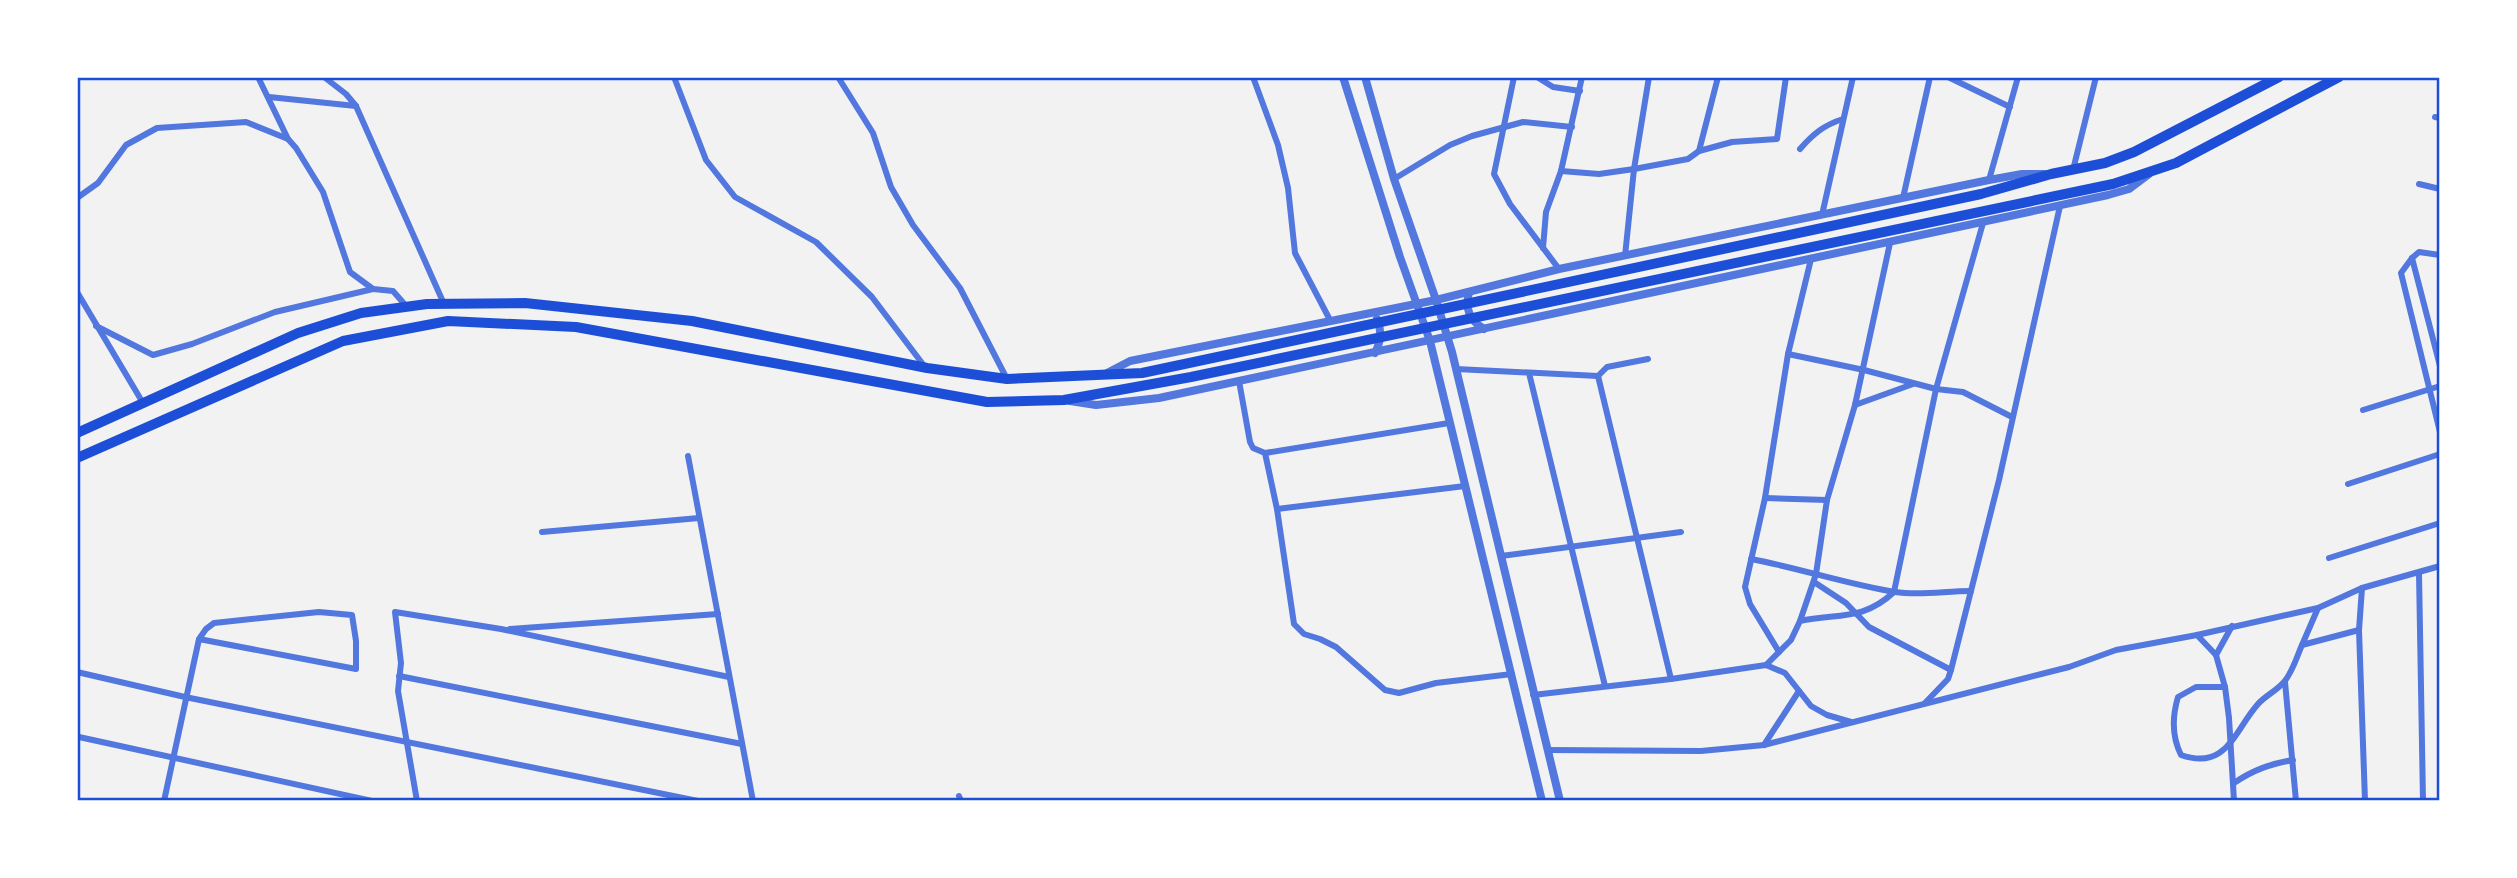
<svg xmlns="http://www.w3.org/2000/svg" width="2517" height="878" font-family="'Alegreya Sans',sans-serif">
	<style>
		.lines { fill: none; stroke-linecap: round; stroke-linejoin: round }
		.minor { stroke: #5277de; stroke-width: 6 }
		.tertiary { stroke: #5277de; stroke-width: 8 }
		.secondary { stroke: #1d4ed8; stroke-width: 10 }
		.neatline { fill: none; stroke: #1d4ed8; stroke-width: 2.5 }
	</style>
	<rect width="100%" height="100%" fill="#f2f2f2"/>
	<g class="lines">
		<!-- minor -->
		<g class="minor">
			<polyline points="258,77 288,139 296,148 323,192 350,272 373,289 393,291 407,307"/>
			<polyline points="324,77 346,94 356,106 444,304"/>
			<polyline points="674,77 706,160 735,197 816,242 872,297 925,367"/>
			<polyline points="838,77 873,133 891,187 913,225 960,288 1007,379"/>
			<polyline points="1253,77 1278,145 1288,188 1295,253 1330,320"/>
			<polyline points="1514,77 1494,174 1510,204 1559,269"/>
			<polyline points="1537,77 1553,87 1580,91"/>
			<polyline points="1948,77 2010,107"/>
			<polyline points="269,97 356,106"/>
			<polyline points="2435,117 2440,118"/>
			<path d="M1800,149C1813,134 1824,125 1843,119"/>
			<polyline points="1699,151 1718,77"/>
			<polyline points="2073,170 2096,77"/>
			<polyline points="1561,171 1599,174 1634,169 1688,159 1699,151 1732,142 1777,139 1786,77"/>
			<polyline points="1394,179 1450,145 1472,136 1523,122 1572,127"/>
			<polyline points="1989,180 2018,77"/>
			<polyline points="2419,184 2440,189"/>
			<polyline points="77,198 98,183 126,145 157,128 246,122 288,139"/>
			<polyline points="1903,198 1930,77"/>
			<polyline points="1822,215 1853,77"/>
			<polyline points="1543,248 1546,212 1561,171 1582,77"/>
			<polyline points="2440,255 2419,252 2412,258 2401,273 2440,432"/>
			<polyline points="1625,256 1634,169 1649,77"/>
			<polyline points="2412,258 2440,366"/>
			<polyline points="77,292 143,403"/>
			<polyline points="96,326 153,355 192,344 275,312 373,289"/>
			<polyline points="1788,354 1864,370 1936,389 1963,392 2012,417"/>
			<polyline points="1456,369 1598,376 1607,367 1648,359"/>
			<polyline points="1529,373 1605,686"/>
			<polyline points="1598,376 1671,679"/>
			<polyline points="1239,381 1250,442 1253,448 1265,453 1277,509 1294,624 1304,634 1320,639 1336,647 1385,690 1399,693 1436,683 1512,674"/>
			<polyline points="1855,405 1913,384"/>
			<polyline points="2363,410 2440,386"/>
			<polyline points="1265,453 1449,423"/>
			<polyline points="688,456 753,801"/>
			<polyline points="2348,484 2440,454"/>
			<polyline points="1765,498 1827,500"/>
			<polyline points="1277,509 1465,486"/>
			<polyline points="542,532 699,518"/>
			<polyline points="1501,556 1681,532"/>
			<polyline points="2329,558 2440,523"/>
			<path d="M1751,559C1799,568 1846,584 1895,592C1920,596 1945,591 1971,591"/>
			<polyline points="2419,573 2423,801"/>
			<polyline points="1814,582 1846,603 1869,627 1951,670"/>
			<polyline points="2362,588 2359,630 2365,801"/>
			<polyline points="2318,608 2302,645 2359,630"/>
			<polyline points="1800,621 1816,574 1827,500 1855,405 1890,243"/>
			<polyline points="510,629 718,614"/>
			<polyline points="2197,635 2216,655 2225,687 2229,718 2234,801"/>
			<polyline points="1779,652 1750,604 1745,587 1765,498 1788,354 1811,259"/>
			<polyline points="2216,655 2232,626"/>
			<path d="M1766,665L1791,640L1800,621C1839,613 1863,621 1894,592L1936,389L1983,223"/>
			<polyline points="77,672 185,697 698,801"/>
			<polyline points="399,676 742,744"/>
			<polyline points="2285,682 2296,801"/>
			<path d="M2225,687H2196L2178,697C2172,717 2172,737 2181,755C2227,771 2234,731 2258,704C2265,696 2276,691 2283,683C2292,674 2297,656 2302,645"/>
			<polyline points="1533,695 1671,679 1766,665 1785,673 1811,706 1827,715 1851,722"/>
			<polyline points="1925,703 1948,679 1951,670 1999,480 2060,206"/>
			<polyline points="79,737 372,801"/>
			<polyline points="1764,745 1799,691"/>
			<polyline points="1547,750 1701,751 1764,745 2069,667 2116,650 2197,635 2318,608 2362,588 2440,566"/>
			<path d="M2234,783C2253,770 2270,764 2293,760"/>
			<polyline points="959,796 961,801"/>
			<polyline points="164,801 199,639 206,629 214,623 319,612 352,615 356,641 356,669 199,639"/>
			<polyline points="417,801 398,691 401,663 395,612 501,629 729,677"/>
		</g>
		<!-- tertiary -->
		<g class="tertiary">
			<polyline points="1343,77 1400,257 1430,341 1542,801"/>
			<polyline points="1365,77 1394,179 1436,300 1452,352 1560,801"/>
			<path d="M1469,292C1465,309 1469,320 1484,329"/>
			<path d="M1375,353C1381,341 1382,332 1377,319"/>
			<polyline points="1107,373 1130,361 1436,300 1559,269 1989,180 2022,174 2044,174"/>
			<polyline points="1070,401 1096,405 1159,398 2108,195 2129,189 2149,174"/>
		</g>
		<!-- secondary -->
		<g class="secondary">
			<polyline points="77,433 298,333 361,313 427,304 525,303 692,321 927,368 1007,379 1142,373 1981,194 2051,174 2105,163 2134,152 2279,77"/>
			<polyline points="77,458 343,341 448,321 576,327 987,402 1064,400 1191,377 2113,184 2176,163 2339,77"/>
		</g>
	</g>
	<!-- border -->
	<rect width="2517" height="878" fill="none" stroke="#ffffff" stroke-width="158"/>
	<rect x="79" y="79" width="2359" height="720" class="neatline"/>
</svg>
